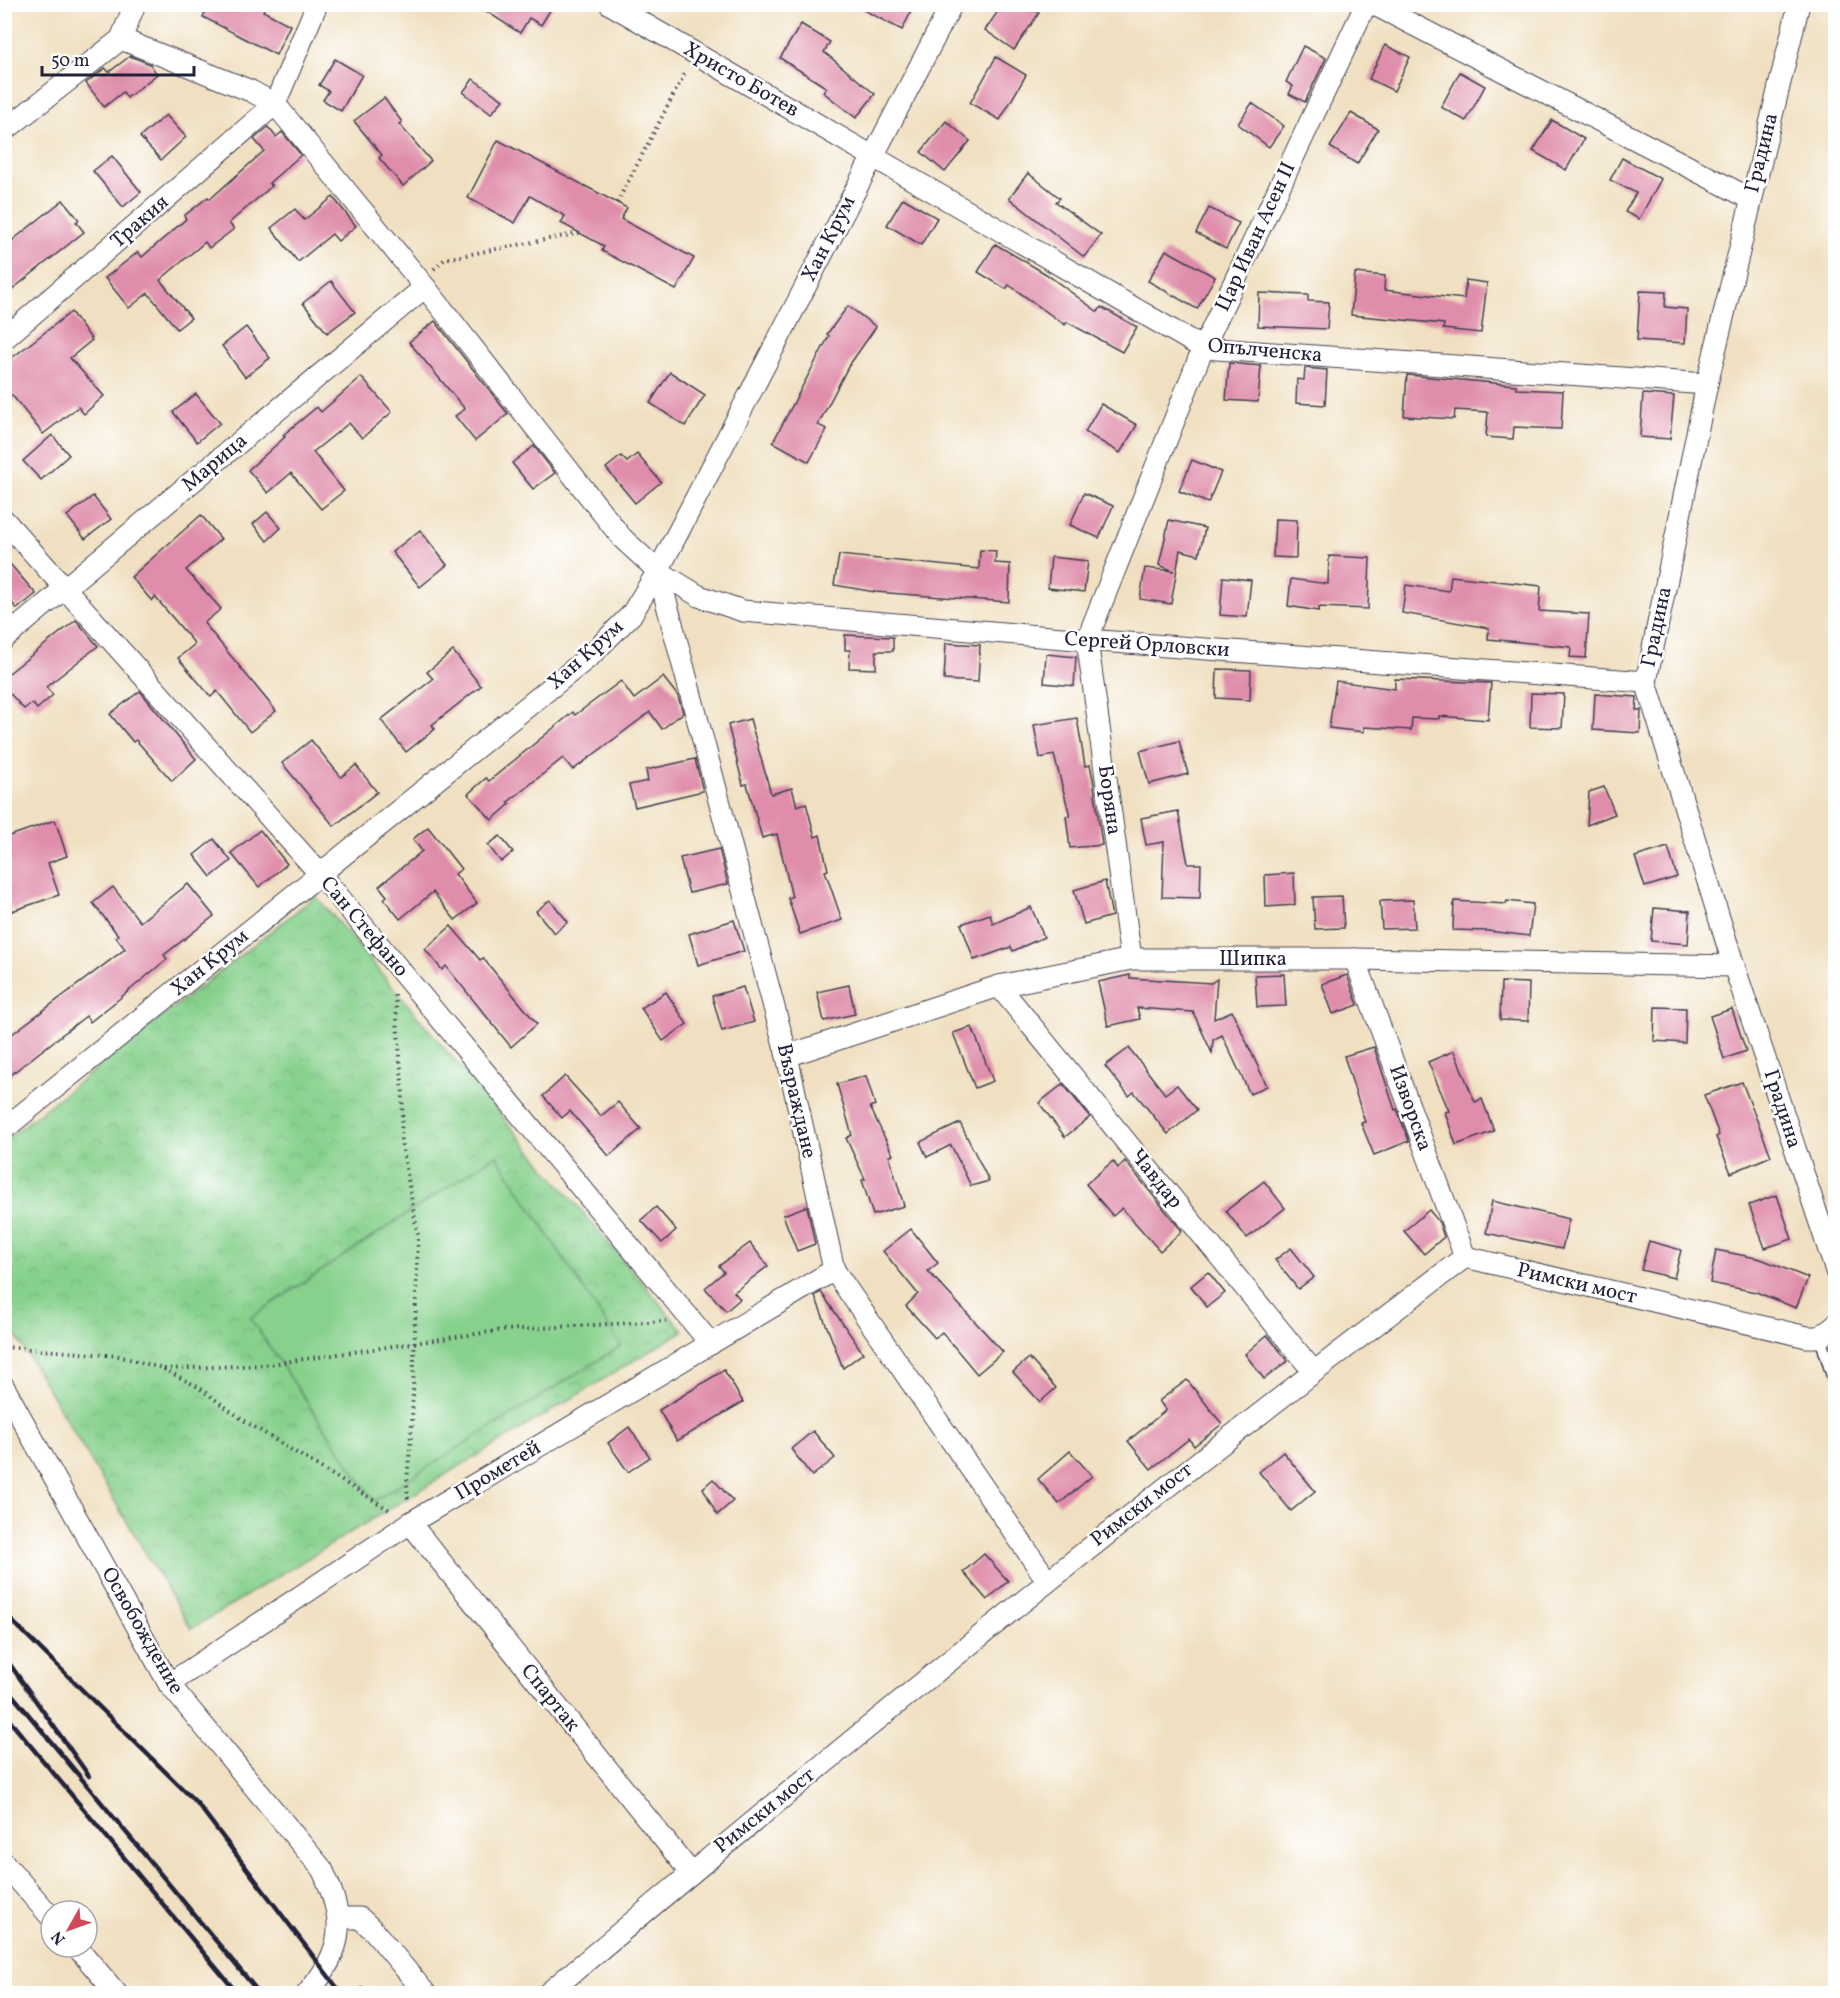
<svg xmlns="http://www.w3.org/2000/svg" width="1840" height="1998" font-family="Vollkorn,serif">
	<style>
		.park { fill: url(#park-crowns); stroke: #547a64; stroke-width: 1.5 }
		.pitch { fill: #87d18d; stroke: #547a64; stroke-width: 1.5 }
		.building { fill: #df8daa }
		.lines { fill: none; stroke-linecap: round; stroke-linejoin: round }
		.service-casing { stroke: #413e4f; stroke-width: 13 }
		.minor-casing { stroke: #413e4f; stroke-width: 23 }
		.path { stroke: #413e4f; stroke-width: 4; stroke-dasharray: 1.5 4.5; stroke-linecap: butt }
		.service { stroke: #fff; stroke-width: 10 }
		.minor { stroke: #fff; stroke-width: 21 }
		.rail { stroke: #22223b; stroke-width: 4.5 }
		.labels { text-anchor: middle; dominant-baseline: central; stroke-width: 5; stroke-linejoin: round; paint-order: stroke }
		.street-label { font-size: 21px; fill: #22223b; stroke: #fff }
	</style>
	<defs>
		<pattern id="park-crowns" width="20" height="18" patternUnits="userSpaceOnUse" patternTransform="scale(1.5)"><rect width="20" height="18" fill="#87d18d"/><path d="M2 6a3 3 0 1 1 6 0M12 15a3 3 0 1 1 6 0" fill="none" stroke="#74b37b"/></pattern>
	</defs>
	<rect width="100%" height="100%" fill="#fff"/>
	<filter id="ink" filterUnits="userSpaceOnUse"><feTurbulence type="fractalNoise" baseFrequency=".0167" numOctaves="2"/><feDisplacementMap in="SourceGraphic" scale="12" xChannelSelector="R" yChannelSelector="G"/><feConvolveMatrix kernelMatrix="1 2 1 2 8 2 1 2 1" color-interpolation-filters="sRGB"/></filter>
	<filter id="wash" filterUnits="userSpaceOnUse"><feTurbulence type="fractalNoise" baseFrequency=".008" numOctaves="4" result="noise"/><feDisplacementMap in="SourceGraphic" scale="24" xChannelSelector="R" yChannelSelector="G"/><feGaussianBlur stdDeviation="1.35" result="paint"/><feColorMatrix in="noise" values="0 0 0 0 0 0 0 0 0 0 0 0 0 0 0 0 0 1.4 0 .05"/><feComposite in="paint" operator="in"/></filter>
	<g filter="url(#wash)">
		<rect width="100%" height="100%" fill="#f0e0c1"/>
		<!-- park -->
		<polygon class="park" points="316,896 683,1331 191,1629 5,1317 4,1141"/>
		<!-- pitch -->
		<polygon class="pitch" points="496,1155 621,1346 374,1501 250,1318"/>
		<g id="blocks">
			<!-- building -->
			<g class="building">
				<polygon points="209,4 266,4 263,11 290,25 276,55 203,17"/>
				<polygon points="475,4 554,4 541,25 529,18 520,33"/>
				<polygon points="852,4 915,4 902,30"/>
				<polygon points="1003,4 1026,4 1039,13 1014,50 985,30"/>
				<polygon points="801,24 830,42 824,52 875,94 856,118 823,92 827,88 780,58"/>
				<polygon points="1385,45 1410,57 1394,91 1369,79"/>
				<polygon points="1303,46 1326,58 1305,102 1289,94 1293,86 1286,82"/>
				<polygon points="130,56 150,64 157,74 127,98 123,92 104,107 86,83 105,68 109,72"/>
				<polygon points="996,57 1026,75 1000,120 970,103"/>
				<polygon points="335,59 362,75 341,111 323,100 329,91 319,85"/>
				<polygon points="1460,72 1485,86 1466,121 1441,107"/>
				<polygon points="473,79 503,100 491,114 463,92"/>
				<polygon points="384,98 402,122 399,124 431,161 403,186 379,158 382,155 354,121"/>
				<polygon points="1252,103 1284,126 1269,147 1238,124"/>
				<polygon points="1351,113 1378,129 1357,164 1330,147"/>
				<polygon points="166,115 186,137 161,160 140,137"/>
				<polygon points="1552,120 1584,139 1566,170 1533,151"/>
				<polygon points="946,121 970,141 945,172 921,152"/>
				<polygon points="268,127 276,137 282,132 301,155 269,183 272,186 229,223 234,229 209,248 205,242 160,280 191,318 177,329 148,293 129,308 105,278 138,252 142,257 186,219 184,216 208,197 210,199 264,151 254,139"/>
				<polygon points="498,140 627,208 621,219 694,258 676,290 602,251 604,246 561,223 565,216 530,196 515,223 468,198"/>
				<polygon points="112,156 141,192 123,207 93,171"/>
				<polygon points="1622,158 1661,179 1639,219 1625,212 1636,193 1610,180"/>
				<polygon points="1028,173 1060,198 1056,202 1101,235 1084,257 1009,198"/>
				<polygon points="333,197 356,226 338,241 332,234 298,262 271,228 295,209 304,220"/>
				<polygon points="903,198 937,218 921,245 887,225"/>
				<polygon points="63,200 79,220 76,222 84,232 4,296 4,247"/>
				<polygon points="1209,208 1239,223 1226,249 1196,233"/>
				<polygon points="995,244 1046,274 1098,312 1101,307 1137,327 1122,352 1067,322 1065,325 1009,285 1006,289 978,272"/>
				<polygon points="1166,250 1215,277 1197,309 1148,281"/>
				<polygon points="1355,273 1385,276 1384,290 1464,299 1466,280 1487,283 1481,333 1443,329 1444,324 1351,315"/>
				<polygon points="331,281 355,312 327,333 303,303"/>
				<polygon points="1640,291 1666,292 1665,307 1687,309 1685,343 1637,340"/>
				<polygon points="1259,293 1308,295 1308,301 1329,302 1327,329 1258,326"/>
				<polygon points="848,306 876,327 848,367 818,425 827,429 809,462 773,442 829,336 827,334"/>
				<polygon points="71,312 92,340 70,358 104,396 84,414 78,407 43,434 12,395 4,401 4,364"/>
				<polygon points="435,321 508,414 475,441 455,416 465,409 409,342"/>
				<polygon points="246,327 270,358 245,377 222,346"/>
				<polygon points="1229,363 1261,366 1258,402 1226,400"/>
				<polygon points="1305,368 1327,370 1325,405 1296,403 1297,379 1304,380"/>
				<polygon points="670,372 705,395 685,426 650,403"/>
				<polygon points="1407,375 1516,385 1516,389 1563,391 1561,429 1514,427 1513,439 1486,437 1488,412 1455,410 1454,419 1404,416"/>
				<polygon points="361,377 392,412 362,438 349,423 313,452 344,491 321,509 291,473 268,493 248,470 285,437 283,435 317,407 321,412"/>
				<polygon points="196,394 220,423 197,442 173,412"/>
				<polygon points="1643,394 1674,396 1670,439 1640,437"/>
				<polygon points="1101,404 1137,425 1120,453 1085,432"/>
				<polygon points="52,435 69,455 41,480 23,461"/>
				<polygon points="534,446 555,473 533,489 512,463"/>
				<polygon points="637,454 661,482 635,503 606,468 621,456 627,462"/>
				<polygon points="1192,460 1221,472 1208,503 1179,491"/>
				<polygon points="1084,493 1113,506 1099,538 1070,525"/>
				<polygon points="93,496 111,519 85,539 67,516"/>
				<polygon points="267,512 281,528 267,541 253,524"/>
				<polygon points="201,515 221,539 186,570 221,609 204,623 276,711 250,732 217,691 211,697 178,658 195,644 155,597 152,601 131,577"/>
				<polygon points="1275,519 1297,520 1296,558 1273,557"/>
				<polygon points="1169,520 1205,528 1199,555 1180,550 1171,604 1140,599 1145,568 1174,571 1159,565"/>
				<polygon points="420,530 447,565 420,587 392,552"/>
				<polygon points="980,550 996,551 995,563 1010,564 1009,602 875,592 834,585 839,555 979,569"/>
				<polygon points="1329,556 1370,558 1368,609 1319,607 1319,611 1288,606 1291,579 1328,584"/>
				<polygon points="4,557 36,594 17,609 12,603 4,609"/>
				<polygon points="1051,557 1088,561 1084,592 1048,588"/>
				<polygon points="1451,576 1541,586 1539,611 1589,614 1586,658 1570,657 1571,647 1488,639 1489,628 1402,613 1406,585 1449,591"/>
				<polygon points="1223,577 1251,580 1247,617 1220,615"/>
				<polygon points="76,620 98,646 46,687 53,695 37,709 32,703 24,709 4,687 4,677"/>
				<polygon points="845,635 893,637 893,651 876,651 876,669 849,668 850,650 845,650"/>
				<polygon points="946,643 980,645 978,682 944,680"/>
				<polygon points="453,651 481,686 432,725 435,729 406,752 381,720 433,679 427,672"/>
				<polygon points="1046,654 1076,657 1074,686 1044,683"/>
				<polygon points="1217,669 1251,670 1250,700 1216,698"/>
				<polygon points="663,677 678,696 683,713 662,729 650,712 573,770 563,758 508,802 510,804 492,820 468,794 486,778 489,781 573,712 575,715 621,681 634,699"/>
				<polygon points="1395,679 1491,683 1488,720 1439,716 1439,719 1412,718 1411,730 1364,727 1364,732 1329,728 1336,681 1395,689"/>
				<polygon points="140,691 196,759 172,781 136,740 133,742 110,714"/>
				<polygon points="1531,693 1564,694 1562,728 1530,727"/>
				<polygon points="1595,694 1637,697 1636,710 1641,710 1640,733 1593,730"/>
				<polygon points="1077,718 1085,766 1090,765 1093,779 1102,845 1070,848 1066,816 1070,816 1054,755 1040,758 1034,725"/>
				<polygon points="750,719 771,794 792,788 797,806 806,803 815,837 820,835 828,870 825,871 842,920 800,934 788,898 792,897 777,834 762,838 747,784 743,785 728,725"/>
				<polygon points="311,740 341,777 356,765 377,792 334,826 282,763"/>
				<polygon points="1179,741 1188,774 1149,784 1140,751"/>
				<polygon points="695,759 703,791 635,807 629,785 648,781 646,770"/>
				<polygon points="1604,787 1615,814 1587,825 1589,792"/>
				<polygon points="1178,811 1188,864 1201,864 1200,898 1162,897 1164,842 1146,845 1141,818"/>
				<polygon points="55,820 67,856 48,863 59,895 12,911 4,891 4,838"/>
				<polygon points="428,827 461,869 455,874 477,903 455,920 433,892 400,919 384,899 387,896 379,886 422,851 413,839"/>
				<polygon points="260,830 287,864 259,887 231,853"/>
				<polygon points="500,836 513,852 501,862 488,845"/>
				<polygon points="214,839 231,861 211,877 194,855"/>
				<polygon points="1668,847 1677,877 1645,887 1635,857"/>
				<polygon points="719,849 728,884 689,893 680,858"/>
				<polygon points="1294,873 1295,905 1266,907 1265,875"/>
				<polygon points="1105,881 1112,916 1084,924 1074,890"/>
				<polygon points="188,884 214,916 164,955 167,959 119,999 90,1022 86,1016 4,1080 4,1040 125,949 116,937 118,935 93,903 113,887 140,922"/>
				<polygon points="1342,896 1344,928 1315,929 1313,897"/>
				<polygon points="550,900 568,922 554,933 536,911"/>
				<polygon points="1413,900 1415,928 1382,929 1380,901"/>
				<polygon points="1454,901 1506,904 1507,901 1533,904 1529,936 1488,931 1453,930"/>
				<polygon points="1031,907 1044,937 1013,951 1011,947 974,960 961,924 990,914 993,924"/>
				<polygon points="1654,908 1690,911 1688,944 1651,941"/>
				<polygon points="734,920 744,951 698,965 689,934"/>
				<polygon points="451,926 480,960 483,958 537,1024 511,1047 446,966 442,970 425,949"/>
				<polygon points="1284,974 1286,1006 1257,1007 1255,975"/>
				<polygon points="1130,975 1130,978 1211,983 1217,979 1214,1019 1232,1011 1267,1086 1250,1094 1222,1035 1213,1040 1212,1053 1193,1012 1137,1008 1140,1019 1108,1026 1098,982"/>
				<polygon points="1347,975 1358,1005 1333,1014 1322,984"/>
				<polygon points="1501,982 1529,983 1528,1021 1500,1020"/>
				<polygon points="849,985 855,1014 824,1021 817,992"/>
				<polygon points="743,987 754,1022 722,1031 712,996"/>
				<polygon points="666,992 687,1024 663,1041 641,1008"/>
				<polygon points="1655,1007 1686,1008 1685,1043 1654,1041"/>
				<polygon points="1732,1009 1746,1051 1724,1059 1710,1016"/>
				<polygon points="972,1027 993,1081 975,1088 953,1033"/>
				<polygon points="1374,1047 1395,1110 1397,1109 1409,1141 1374,1155 1361,1123 1365,1122 1344,1056"/>
				<polygon points="1129,1048 1165,1094 1177,1085 1197,1110 1168,1134 1134,1092 1129,1096 1105,1066"/>
				<polygon points="1454,1051 1475,1102 1482,1099 1494,1131 1456,1145 1445,1112 1449,1111 1428,1062"/>
				<polygon points="565,1076 601,1116 618,1102 641,1129 609,1156 570,1111 562,1118 543,1096"/>
				<polygon points="866,1076 875,1105 870,1107 893,1155 889,1156 904,1206 873,1215 862,1180 865,1179 846,1138 852,1135 837,1084"/>
				<polygon points="1742,1082 1771,1156 1731,1173 1716,1137 1719,1135 1704,1095"/>
				<polygon points="1063,1084 1090,1117 1065,1137 1039,1103"/>
				<polygon points="960,1123 989,1181 971,1186 951,1145 927,1157 920,1142"/>
				<polygon points="1113,1161 1118,1168 1125,1161 1182,1231 1160,1251 1122,1208 1113,1216 1086,1184"/>
				<polygon points="1264,1181 1285,1208 1247,1238 1226,1211"/>
				<polygon points="1777,1195 1792,1239 1765,1248 1749,1205"/>
				<polygon points="1492,1201 1569,1219 1562,1249 1486,1233"/>
				<polygon points="807,1206 815,1244 797,1251 783,1215"/>
				<polygon points="656,1207 676,1230 662,1243 641,1220"/>
				<polygon points="1429,1210 1439,1222 1444,1237 1424,1254 1404,1231"/>
				<polygon points="911,1229 938,1263 928,1271 1003,1352 977,1374 942,1332 935,1338 906,1306 918,1294 883,1251"/>
				<polygon points="1649,1241 1681,1250 1674,1278 1641,1270"/>
				<polygon points="750,1243 768,1266 734,1292 740,1299 726,1311 705,1288 724,1272 719,1266"/>
				<polygon points="1291,1248 1314,1277 1298,1289 1275,1260"/>
				<polygon points="1716,1250 1761,1259 1808,1278 1796,1308 1756,1292 1710,1283"/>
				<polygon points="1208,1272 1225,1293 1207,1307 1191,1286"/>
				<polygon points="821,1292 863,1353 843,1368 815,1296"/>
				<polygon points="1267,1335 1288,1361 1264,1379 1245,1354"/>
				<polygon points="1029,1358 1056,1388 1040,1402 1013,1372"/>
				<polygon points="724,1370 743,1402 677,1441 659,1410"/>
				<polygon points="1187,1380 1222,1424 1194,1446 1189,1439 1151,1469 1128,1441 1166,1410 1159,1401"/>
				<polygon points="629,1427 650,1457 628,1472 608,1443"/>
				<polygon points="813,1431 835,1458 812,1476 791,1449"/>
				<polygon points="1070,1451 1092,1476 1059,1504 1038,1479"/>
				<polygon points="1283,1452 1315,1491 1291,1511 1259,1472"/>
				<polygon points="713,1479 733,1501 717,1515 703,1488"/>
				<polygon points="984,1554 1008,1581 987,1600 963,1572"/>
			</g>
		</g>
	</g>
	<g filter="url(#ink)">
		<use href="#blocks" fill-opacity="0" stroke="#413e4f" stroke-width="1.5"/>
		<g class="lines">
			<defs>
				<polyline id="service" points="1820,1337 1836,1389"/>
				<g id="minor">
					<polyline points="610,4 1203,348 1707,384"/>
					<polyline points="1373,4 1751,199"/>
					<polyline points="1799,4 1707,384 1646,682 1734,966 1836,1271"/>
					<polyline points="121,39 251,91 275,104 425,287 622,538 658,571 699,596 743,611 1087,640 1646,682"/>
					<polyline points="4,131 121,39 135,4"/>
					<polyline points="4,339 275,104 317,4"/>
					<polyline points="4,520 320,874 711,1344"/>
					<polyline points="658,571 787,1056 834,1270 1047,1580"/>
					<polyline points="4,639 425,287"/>
					<polyline points="1131,959 1087,640 1203,348 1366,4"/>
					<polyline points="1355,959 1465,1257"/>
					<polyline points="999,986 1313,1371"/>
					<polyline points="787,1056 999,986 1131,959 1355,959 1734,966"/>
					<polyline points="4,1129 590,656 631,615 658,571 952,4"/>
					<path d="M4,1387L169,1684L322,1869C346,1920 345,1949 307,1994"/>
					<polyline points="410,1523 691,1873"/>
					<polyline points="169,1684 410,1523 834,1270"/>
					<polyline points="4,1863 51,1917"/>
					<polyline points="338,1918 360,1918 374,1931 426,1994"/>
					<polyline points="77,1947 117,1994"/>
					<path d="M547,1994C848,1741 1151,1493 1465,1257L1807,1337H1820L1836,1324"/>
				</g>
			</defs>
			<!-- service casing -->
			<use href="#service" class="service-casing"/>
			<!-- minor casing -->
			<use href="#minor" class="minor-casing"/>
			<!-- path -->
			<g class="path">
				<polyline points="617,203 686,71"/>
				<polyline points="434,269 445,259 580,233"/>
				<polyline points="395,995 403,1095 401,1139 418,1236 412,1424 407,1481 408,1501"/>
				<polyline points="4,1347 119,1356 164,1369 198,1387 243,1420 391,1511"/>
				<polyline points="164,1369 264,1365 503,1330 666,1321"/>
			</g>
			<!-- service -->
			<use href="#service" class="service"/>
			<!-- minor -->
			<use href="#minor" class="minor"/>
			<!-- rail -->
			<g class="rail">
				<polyline points="4,1613 197,1803 342,1994"/>
				<polyline points="4,1656 89,1776"/>
				<polyline points="4,1685 260,1994"/>
				<polyline points="4,1714 238,1994"/>
				<polyline points="362,1989 365,1994"/>
			</g>
		</g>
	</g>
	<g class="labels">
		<!-- street labels -->
		<g class="street-label">
			<text transform="translate(741 80) rotate(30)">Христо Ботев</text>
			<text transform="translate(1762 153) rotate(-76)">Градина</text>
			<text transform="translate(140 222) rotate(-41)">Тракия</text>
			<text transform="translate(1256 237) rotate(-65)">Цар Иван Асен II</text>
			<text transform="translate(829 239) rotate(-63)">Хан Крум</text>
			<text transform="translate(1265 351) rotate(5)">Опълченска</text>
			<text transform="translate(215 463) rotate(-40)">Марица</text>
			<text transform="translate(1657 627) rotate(-78)">Градина</text>
			<text transform="translate(1147 645) rotate(4)">Сергей Орловски</text>
			<text transform="translate(586 655) rotate(-42)">Хан Крум</text>
			<text transform="translate(1109 800) rotate(82)">Боряна</text>
			<text transform="translate(364 927) rotate(50)">Сан Стефано</text>
			<text x="1253" y="959">Шипка</text>
			<text transform="translate(210 963) rotate(-39)">Хан Крум</text>
			<text transform="translate(796 1101) rotate(77)">Възраждане</text>
			<text transform="translate(1410 1108) rotate(70)">Изворска</text>
			<text transform="translate(1782 1109) rotate(72)">Градина</text>
			<text transform="translate(1156 1179) rotate(51)">Чавдар</text>
			<text transform="translate(1577 1284) rotate(13)">Римски мост</text>
			<text transform="translate(498 1471) rotate(-31)">Прометей</text>
			<text transform="translate(1142 1505) rotate(-38)">Римски мост</text>
			<text transform="translate(142 1631) rotate(60)">Освобождение</text>
			<text transform="translate(550 1698) rotate(51)">Спартак</text>
			<text transform="translate(765 1811) rotate(-39)">Римски мост</text>
		</g>
	</g>
	<!-- margin -->
	<rect width="1840" height="1998" fill="none" stroke="#fff" stroke-width="24"/>
	<!-- north arrow -->
	<g transform="translate(69 1929) rotate(230)"><circle r="28" fill="#ffffff" stroke="#a7a7b1" stroke-width="1.5"/>
	<path d="M0-4.5L10 22L0 15L-10 22Z" fill="#d1495b"/>
	<text y="-9" font-size="16" font-weight="bold" text-anchor="middle" fill="#22223b">N</text>
	</g>
	<!-- scale -->
	<path d="M42 66v9h152v-9" fill="none" stroke="#22223b" stroke-width="3"/>
	<text x="51" y="66" font-size="18" fill="#22223b" stroke="#ffffff" stroke-width="4.5" paint-order="stroke">50 m</text>
</svg>
